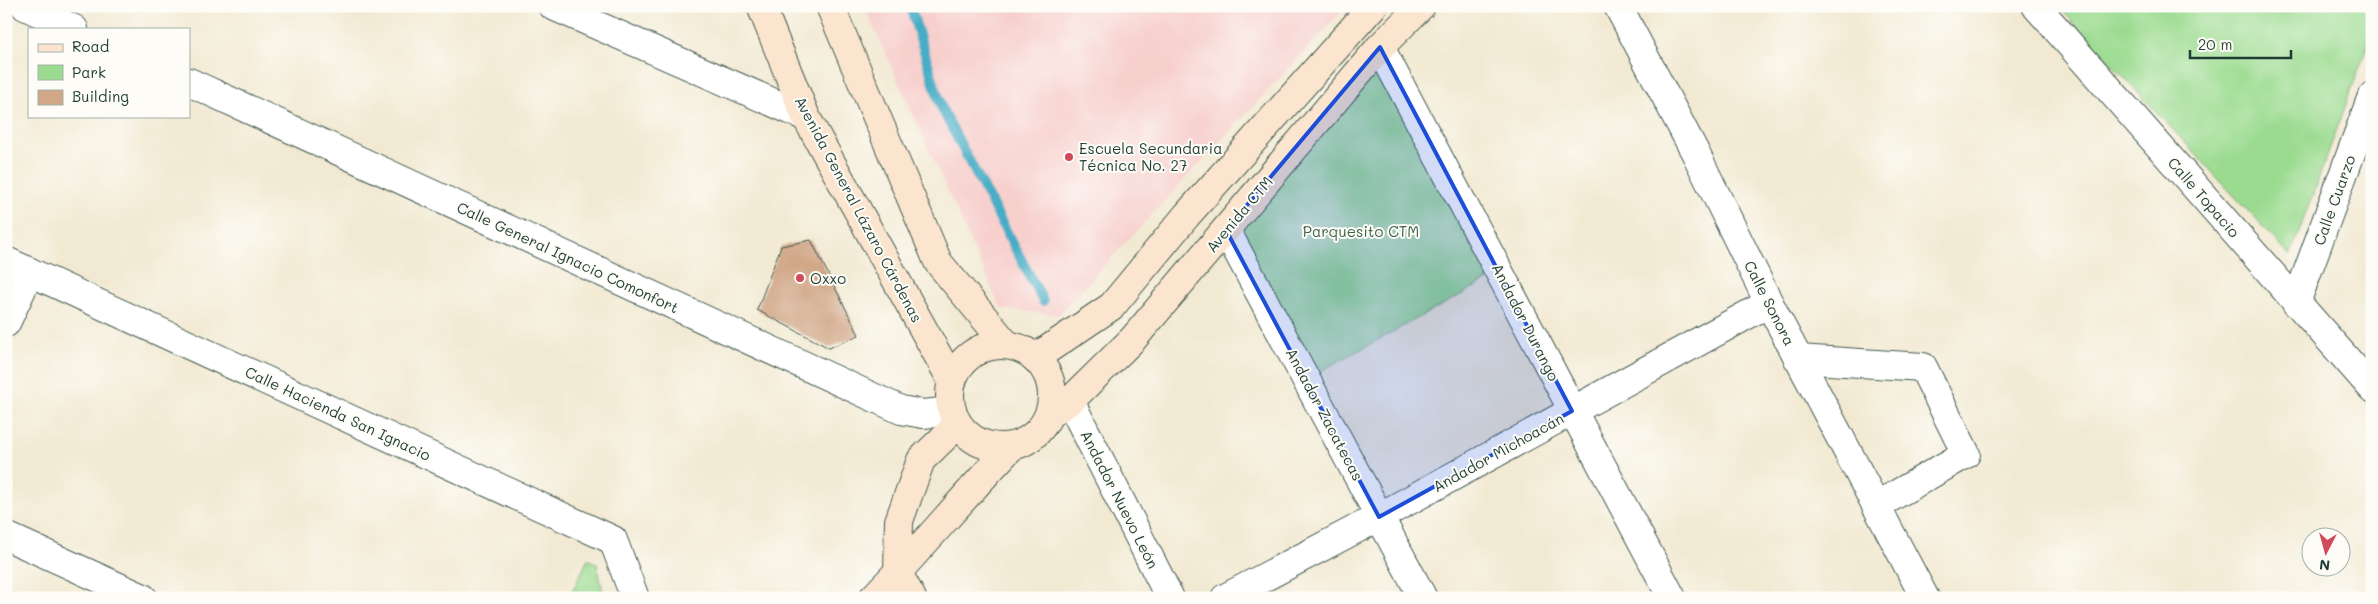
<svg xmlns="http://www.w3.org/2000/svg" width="2378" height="604" font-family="Mali,sans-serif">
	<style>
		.built { fill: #f7d0ce }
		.green { fill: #9bdb90; stroke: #5d8c62 }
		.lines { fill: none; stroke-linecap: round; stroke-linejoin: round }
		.stream { stroke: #46adc6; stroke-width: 10 }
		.building { fill: #d1a788 }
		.street-casing { stroke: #3f574c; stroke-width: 30 }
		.secondary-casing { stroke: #3f574c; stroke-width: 30 }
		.street { stroke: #fff; stroke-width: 28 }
		.secondary { stroke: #fbe5cf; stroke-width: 28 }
		.marked { fill: #1d4ed8; fill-opacity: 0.2; stroke: #1d4ed8; stroke-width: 4; stroke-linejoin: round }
		.poi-dot { fill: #d1495b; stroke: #fdfcf7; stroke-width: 2 }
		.labels { text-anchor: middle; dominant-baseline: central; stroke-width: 4; stroke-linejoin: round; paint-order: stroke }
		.poi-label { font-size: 15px; fill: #1f3d34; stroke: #fdfcf7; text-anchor: start }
		.street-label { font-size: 15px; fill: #1f3d34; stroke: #fdfcf7 }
		.park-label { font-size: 15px; fill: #3e644b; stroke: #fdfcf7 }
	</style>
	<rect width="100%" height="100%" fill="#fdfcf7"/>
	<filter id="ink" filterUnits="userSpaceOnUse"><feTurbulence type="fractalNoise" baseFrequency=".02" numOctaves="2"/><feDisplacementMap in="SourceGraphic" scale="10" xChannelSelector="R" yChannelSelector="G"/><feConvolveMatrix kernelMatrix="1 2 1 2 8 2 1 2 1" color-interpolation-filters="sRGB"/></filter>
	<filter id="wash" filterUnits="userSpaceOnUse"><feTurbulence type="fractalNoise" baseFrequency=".0096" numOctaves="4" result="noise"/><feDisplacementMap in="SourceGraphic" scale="20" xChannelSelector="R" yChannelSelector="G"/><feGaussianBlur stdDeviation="1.12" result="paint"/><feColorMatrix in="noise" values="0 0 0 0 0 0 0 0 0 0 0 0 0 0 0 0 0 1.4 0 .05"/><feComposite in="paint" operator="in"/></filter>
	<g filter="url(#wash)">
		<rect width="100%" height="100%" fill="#f2e9d2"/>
		<!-- built -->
		<polygon class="built" points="864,6 1347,6 1058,315 1001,309"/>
		<!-- green -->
		<g class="green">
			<polygon points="2058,6 2372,6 2372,34 2290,256"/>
			<polygon points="1380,47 1501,273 1306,379 1226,230"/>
			<polygon points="588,559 597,564 604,598 569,598"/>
		</g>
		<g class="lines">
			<!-- stream -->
			<polyline class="stream" points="910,6 942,109 1043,301"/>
		</g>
		<g id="blocks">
			<!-- building -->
			<polygon class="building" points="811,240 859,335 829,348 757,310 781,246"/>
		</g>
	</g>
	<g filter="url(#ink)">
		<use href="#blocks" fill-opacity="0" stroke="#3f574c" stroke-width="1"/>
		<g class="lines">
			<defs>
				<g id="street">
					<polyline points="25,6 74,29"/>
					<polyline points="553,6 806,117"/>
					<polyline points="1618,6 1696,154 1769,303 1925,598"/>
					<polyline points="2036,6 2372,388"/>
					<polyline points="1380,47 1672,598"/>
					<polyline points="189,82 901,410 923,414 952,411"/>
					<polyline points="1226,230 1423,598"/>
					<polyline points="6,261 613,540 635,598"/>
					<polyline points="2296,303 2372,96"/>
					<polyline points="6,323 30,272"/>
					<polyline points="1798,359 1923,367 1966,454 1876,506"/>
					<polyline points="1070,401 1170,598"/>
					<polyline points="6,536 143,598"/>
					<polyline points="1225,598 1379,517 1769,303"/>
				</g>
				<g id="secondary">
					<polyline points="761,6 806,117 952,381"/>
					<polyline points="830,6 938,262 1006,344"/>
					<circle cx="1001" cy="396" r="51"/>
					<polyline points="1035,358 1112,306 1187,215 1373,6"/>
					<polyline points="1049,414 1070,401 1133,339 1380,47 1421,6"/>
					<path d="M873,598C921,549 964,496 1012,446"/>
					<polyline points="912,598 898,573 899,521 921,460 958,424"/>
				</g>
			</defs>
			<!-- street casing -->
			<use href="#street" class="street-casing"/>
			<!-- secondary casing -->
			<use href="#secondary" class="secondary-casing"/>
			<!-- street -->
			<use href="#street" class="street"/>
			<!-- secondary -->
			<use href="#secondary" class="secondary"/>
		</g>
	</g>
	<!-- marked area -->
	<path class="marked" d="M1380,47L1572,411L1379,517L1226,230Z"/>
	<!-- markers -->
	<g class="poi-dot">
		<circle cx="1069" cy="157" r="5"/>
		<circle cx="800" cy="278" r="5"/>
	</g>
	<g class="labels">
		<!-- poi labels -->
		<g class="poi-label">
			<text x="1079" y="148">Escuela Secundaria<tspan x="1079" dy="17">Técnica No. 27</tspan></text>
			<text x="810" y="278">Oxxo</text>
		</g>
		<!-- street labels -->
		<g class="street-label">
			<text transform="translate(2204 197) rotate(49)">Calle Topacio</text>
			<text transform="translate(2334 200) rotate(-70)">Calle Cuarzo</text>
			<text transform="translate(859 209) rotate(62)">Avenida General Lázaro Cárdenas</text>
			<text transform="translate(1239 214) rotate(-50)">Avenida CTM</text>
			<text transform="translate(568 257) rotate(25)">Calle General Ignacio Comonfort</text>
			<text transform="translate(1770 303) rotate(63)">Calle Sonora</text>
			<text transform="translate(1526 322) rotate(63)">Andador Durango</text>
			<text transform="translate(338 413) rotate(25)">Calle Hacienda San Ignacio</text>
			<text transform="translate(1325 414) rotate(62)">Andador Zacatecas</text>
			<text transform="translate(1498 452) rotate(-29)">Andador Michoacán</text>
			<text transform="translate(1120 499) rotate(63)">Andador Nuevo León</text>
		</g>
		<!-- park labels -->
		<g class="park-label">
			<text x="1361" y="231">Parquesito CTM</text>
		</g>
	</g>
	<!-- margin -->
	<rect width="2378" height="604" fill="none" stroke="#fdfcf7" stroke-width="25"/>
	<!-- legend -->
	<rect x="28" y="28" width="162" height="90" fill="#fdfcf7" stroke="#a4b0a9"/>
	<rect x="38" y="44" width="25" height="8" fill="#fbe5cf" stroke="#a4b0a9"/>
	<text x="72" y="52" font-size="15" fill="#1f3d34">Road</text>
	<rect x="38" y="65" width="25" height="15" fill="#9bdb90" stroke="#a4b0a9"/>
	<text x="72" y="78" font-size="15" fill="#1f3d34">Park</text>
	<rect x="38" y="90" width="25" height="15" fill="#d1a788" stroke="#a4b0a9"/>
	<text x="72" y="102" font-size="15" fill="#1f3d34">Building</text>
	<!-- north arrow -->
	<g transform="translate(2326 552) rotate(186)"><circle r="24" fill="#fdfcf7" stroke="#a4b0a9"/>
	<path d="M0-4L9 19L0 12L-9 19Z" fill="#d1495b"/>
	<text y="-8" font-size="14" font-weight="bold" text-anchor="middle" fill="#1f3d34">N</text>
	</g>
	<!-- scale -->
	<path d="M2190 50v8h101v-8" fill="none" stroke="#1f3d34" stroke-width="2.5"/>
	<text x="2198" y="50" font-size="15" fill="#1f3d34" stroke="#fdfcf7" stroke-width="4" paint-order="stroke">20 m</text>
</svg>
